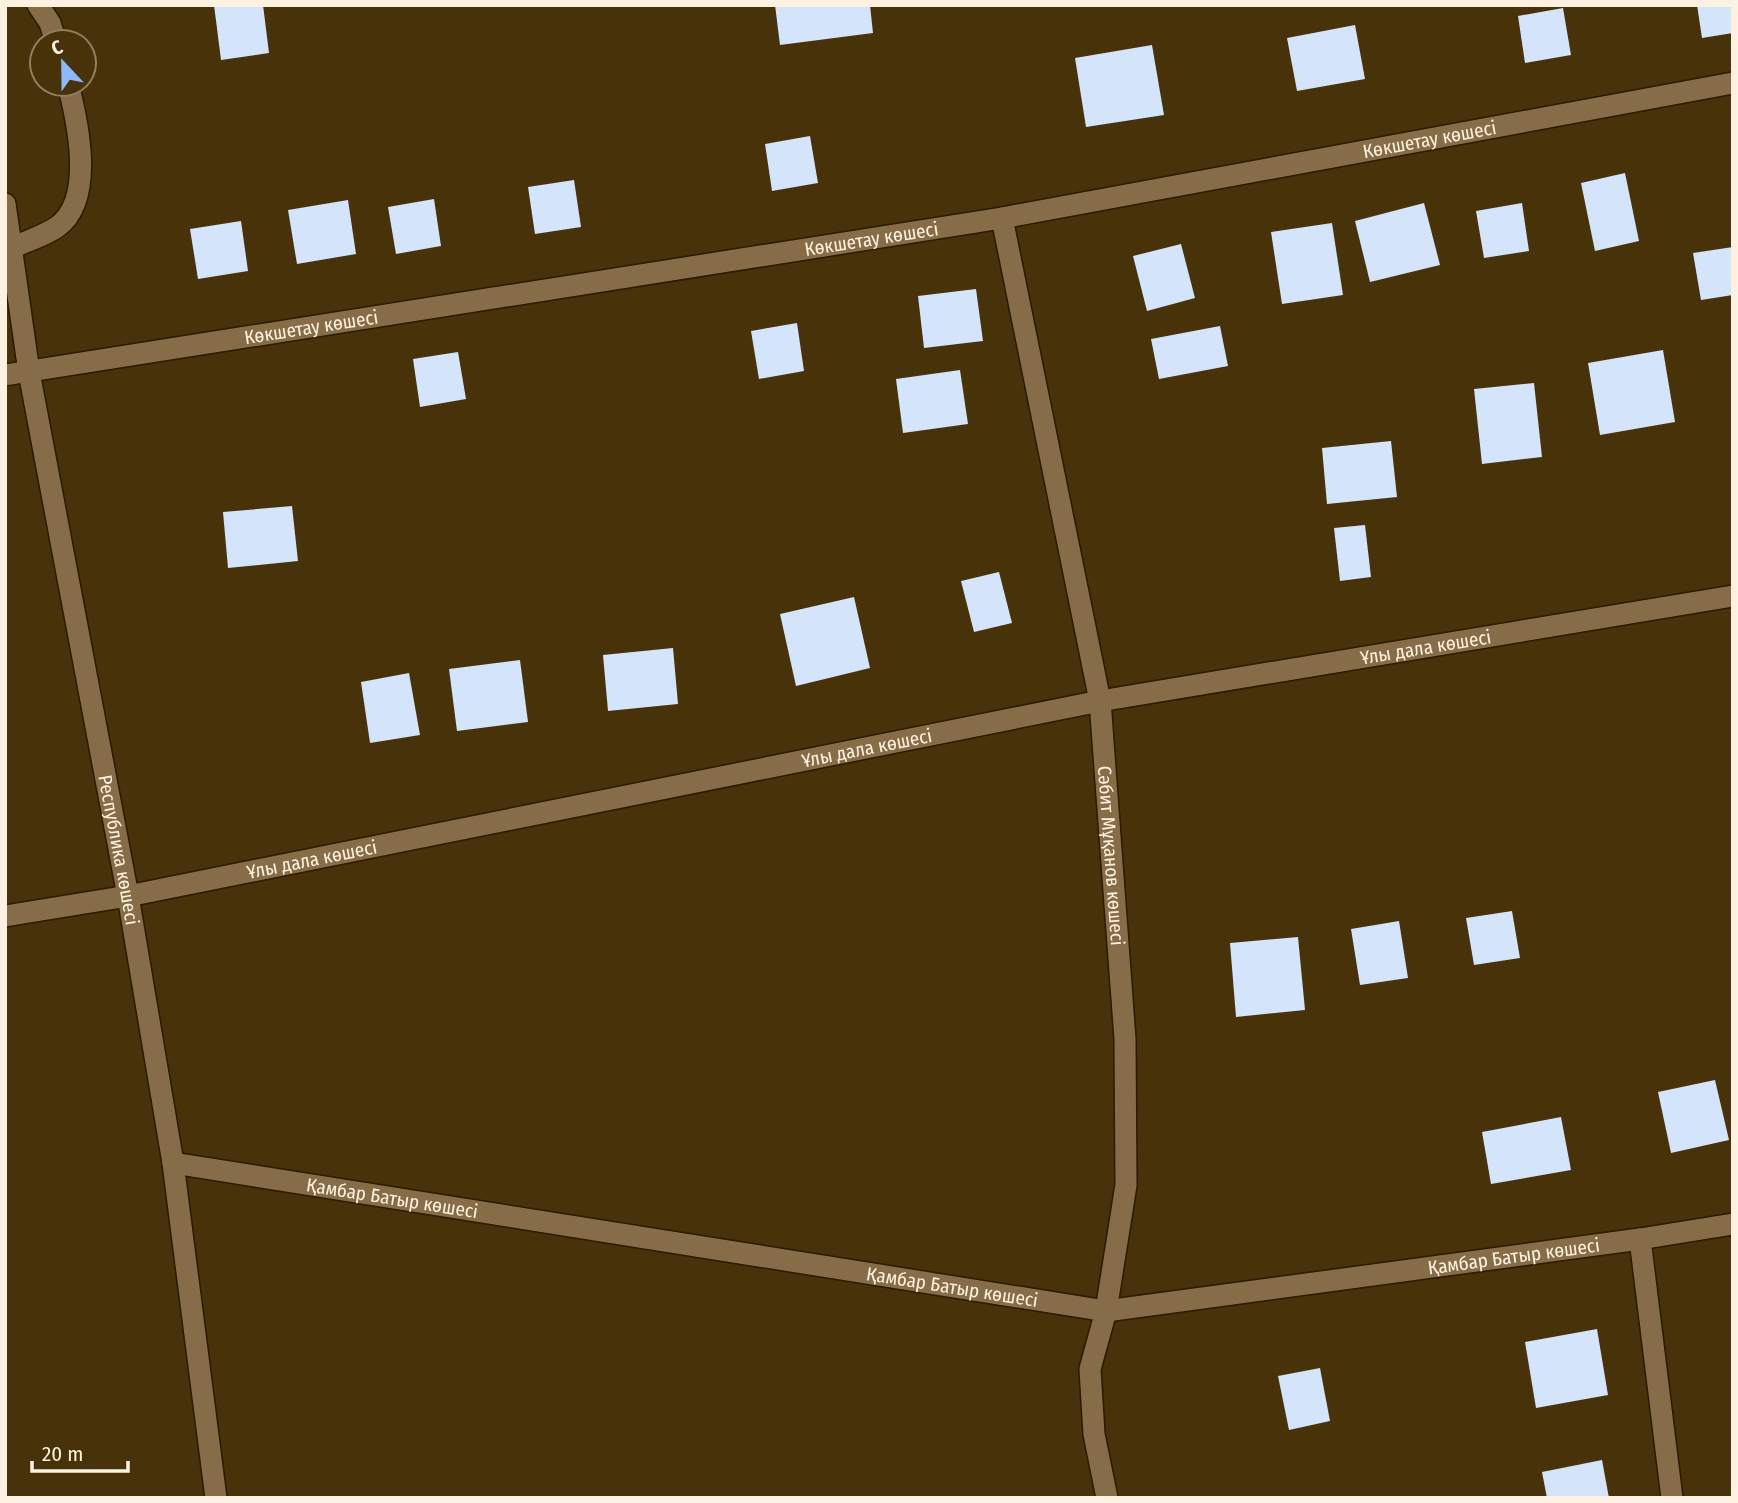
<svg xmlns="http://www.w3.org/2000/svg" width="1738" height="1503" font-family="'Fira Sans Condensed',sans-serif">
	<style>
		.building { fill: #d3e4fb }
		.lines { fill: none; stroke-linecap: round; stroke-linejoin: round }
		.minor-casing { stroke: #2b1a00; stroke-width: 24 }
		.minor { stroke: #866d47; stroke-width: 21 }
		.labels { text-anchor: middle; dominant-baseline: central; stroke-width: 7; stroke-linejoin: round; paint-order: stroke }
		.street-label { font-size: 19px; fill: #fdf2e1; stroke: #48320a }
	</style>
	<rect width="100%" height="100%" fill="#48320a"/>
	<!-- building -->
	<g class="building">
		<polygon points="214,5 263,5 269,53 221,60"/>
		<polygon points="775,5 870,5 873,33 780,45"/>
		<polygon points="1697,5 1733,5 1733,33 1702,38"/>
		<polygon points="1563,8 1571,55 1525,63 1518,16"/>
		<polygon points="1355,25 1365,79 1297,91 1287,38"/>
		<polygon points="1152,45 1164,115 1086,127 1075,58"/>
		<polygon points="810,136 818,183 772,191 765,144"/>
		<polygon points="1625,173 1639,241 1595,251 1581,183"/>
		<polygon points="574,180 581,227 535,234 528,187"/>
		<polygon points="434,199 441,246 396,254 388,207"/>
		<polygon points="348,200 356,254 297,264 288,210"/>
		<polygon points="1424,203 1440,265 1370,282 1355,221"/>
		<polygon points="1522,203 1529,251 1484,258 1476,211"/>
		<polygon points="241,221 248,271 198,279 190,229"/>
		<polygon points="1332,223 1343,295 1282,304 1271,232"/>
		<polygon points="1181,244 1195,298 1147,311 1133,256"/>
		<polygon points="1733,247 1733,295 1701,300 1693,253"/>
		<polygon points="976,289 983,341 924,348 918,296"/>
		<polygon points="797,323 804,371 759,379 751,331"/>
		<polygon points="1220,326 1228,366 1159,379 1151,339"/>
		<polygon points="1663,350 1675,422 1600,435 1588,363"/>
		<polygon points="458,352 466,399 420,407 413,359"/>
		<polygon points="960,370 968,424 903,433 896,379"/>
		<polygon points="1534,383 1542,457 1482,464 1474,389"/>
		<polygon points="1391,441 1397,497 1327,504 1322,448"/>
		<polygon points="292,506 298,561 228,568 223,512"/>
		<polygon points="1365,525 1371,577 1340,581 1334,528"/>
		<polygon points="999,572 1012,623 974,632 961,581"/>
		<polygon points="854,597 870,668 796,686 780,614"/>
		<polygon points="673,648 678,704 608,711 603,655"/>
		<polygon points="520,660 528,722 457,731 449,669"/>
		<polygon points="409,673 420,735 370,743 361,682"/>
		<polygon points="1512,911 1520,958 1474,965 1466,918"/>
		<polygon points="1399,921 1408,978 1360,985 1351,929"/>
		<polygon points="1298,937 1305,1010 1236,1017 1230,943"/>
		<polygon points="1715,1080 1729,1140 1671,1153 1658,1092"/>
		<polygon points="1561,1117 1571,1170 1491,1184 1482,1132"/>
		<polygon points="1597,1329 1608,1395 1536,1408 1525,1342"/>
		<polygon points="1320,1368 1330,1421 1289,1430 1278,1376"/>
		<polygon points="1602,1460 1609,1498 1547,1498 1542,1472"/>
	</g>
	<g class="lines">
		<defs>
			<g id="minor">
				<polyline points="38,5 50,23 56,42"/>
				<path id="s1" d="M5,204L29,372L128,896L173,1163L216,1498"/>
				<path id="s2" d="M1002,218L1100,701L1125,1039L1126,1185L1106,1311L1090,1369L1094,1434L1107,1498"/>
				<path d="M5,248H12C26,241 44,236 57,227C95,200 78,123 68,84"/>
				<path id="s3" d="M5,375L1002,218L1733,83"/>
				<path id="s4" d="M5,916L128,896L1100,701L1733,596"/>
				<path id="s5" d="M173,1163L1106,1311L1640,1239L1733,1224"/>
				<polyline points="1640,1239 1672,1498"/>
			</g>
		</defs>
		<!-- minor casing -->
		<use href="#minor" class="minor-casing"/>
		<!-- minor -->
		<use href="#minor" class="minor"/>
	</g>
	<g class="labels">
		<!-- street labels -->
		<g class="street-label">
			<text stroke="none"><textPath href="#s3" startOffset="1444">Көкшетау көшесі</textPath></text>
			<text stroke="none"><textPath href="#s3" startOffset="877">Көкшетау көшесі</textPath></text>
			<text stroke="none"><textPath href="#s3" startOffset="310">Көкшетау көшесі</textPath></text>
			<text stroke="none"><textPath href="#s4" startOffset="1446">Ұлы дала көшесі</textPath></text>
			<text stroke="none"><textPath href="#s4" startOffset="878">Ұлы дала көшесі</textPath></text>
			<text stroke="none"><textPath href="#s1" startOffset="656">Республика көшесі</textPath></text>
			<text stroke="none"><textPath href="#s2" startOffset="648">Сәбит Мұқанов көшесі</textPath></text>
			<text stroke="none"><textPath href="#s4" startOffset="312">Ұлы дала көшесі</textPath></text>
			<text stroke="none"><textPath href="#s5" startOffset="222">Қамбар Батыр көшесі</textPath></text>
			<text stroke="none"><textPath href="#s5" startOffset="1356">Қамбар Батыр көшесі</textPath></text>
			<text stroke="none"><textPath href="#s5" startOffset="789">Қамбар Батыр көшесі</textPath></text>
		</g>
	</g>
	<!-- border -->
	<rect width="1738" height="1503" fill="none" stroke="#fdf2e1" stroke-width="14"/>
	<!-- north arrow -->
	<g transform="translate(63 63) rotate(338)"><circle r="33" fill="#48320a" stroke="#907f60" stroke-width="2"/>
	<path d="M0-5L12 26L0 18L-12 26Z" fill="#8abafc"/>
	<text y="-10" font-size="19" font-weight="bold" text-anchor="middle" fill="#fdf2e1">С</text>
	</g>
	<!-- scale -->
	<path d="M32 1461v10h96v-10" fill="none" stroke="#fdf2e1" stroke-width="3.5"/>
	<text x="42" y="1461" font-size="21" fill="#fdf2e1" stroke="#48320a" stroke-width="5" paint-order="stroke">20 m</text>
</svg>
